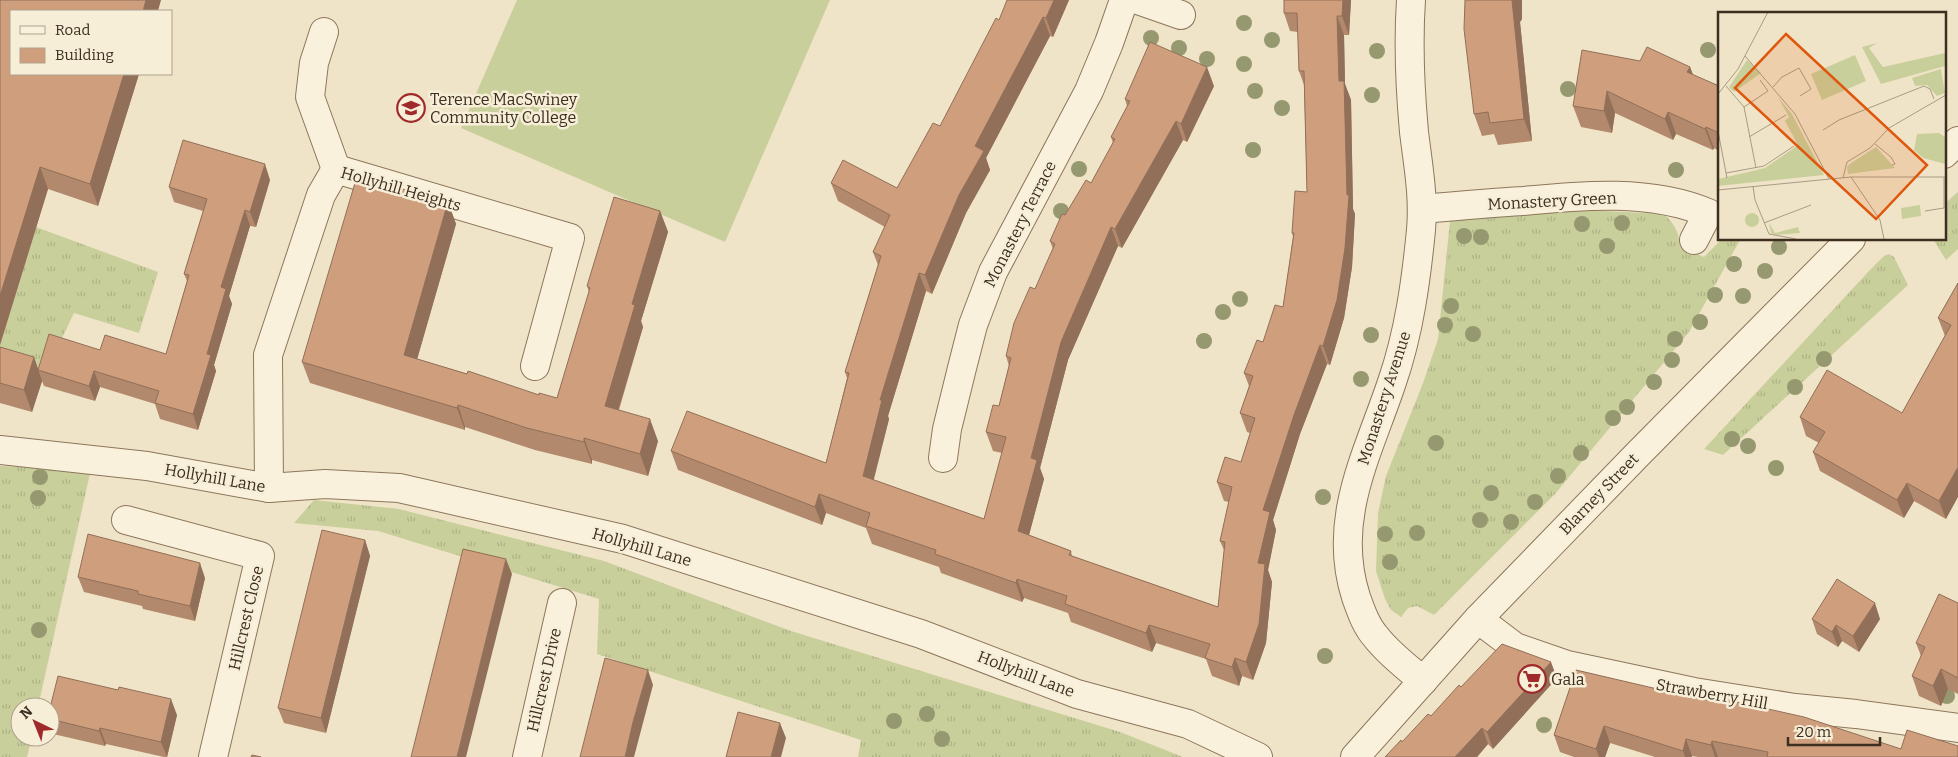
<svg xmlns="http://www.w3.org/2000/svg" width="1958" height="757" font-family="Bitter,serif">
	<style>
		.grass { fill: url(#grass-tufts) }
		.pitch { fill: #c9cf9b }
		.lines { fill: none; stroke-linecap: round; stroke-linejoin: round }
		.minor-casing { stroke: #8d765c; stroke-width: 30 }
		.minor { stroke: #faf1dc; stroke-width: 28 }
		.tree { fill: #96986f }
		.wall { fill: #b2896c }
		.shaded-wall { fill: #916f58 }
		.building { fill: #cf9f7d; stroke: #916f58 }
		.labels { text-anchor: middle; dominant-baseline: central; stroke-width: 5; stroke-linejoin: round; paint-order: stroke }
		.poi-label { font-size: 16px; fill: #3d2e20; stroke: #f7eed8; text-anchor: start }
		.street-label { font-size: 16px; fill: #3d2e20; stroke: #f7eed8 }
		.inset-road { fill: none; stroke: #a89b85; stroke-width: 1 }
		.view { fill: #df570d; fill-opacity: 0.15; stroke: #df570d; stroke-width: 2.5 }
		.inset-edge { fill: none; stroke: #3d2e20; stroke-width: 2.5 }
	</style>
	<defs>
		<pattern id="grass-tufts" width="24" height="20" patternUnits="userSpaceOnUse" patternTransform="scale(1.25)"><rect width="24" height="20" fill="#c9cf9b"/><path d="M3 7l-1-3M5 7V3M7 7l1-3M15 17l-1-3M17 17v-4M19 17l1-3" fill="none" stroke="#aeb285"/></pattern>
	</defs>
	<rect width="100%" height="100%" fill="#f0e4c8"/>
	<!-- grass -->
	<g class="grass">
		<polygon points="1958,192 1958,249 1946,260 1933,239 1944,239 1944,204"/>
		<path d="M1550,211H1606L1664,214C1674,224 1679,231 1680,246L1704,257L1722,239L1740,240L1689,332L1555,494L1434,615L1417,606L1408,608L1401,617L1391,610L1385,599L1376,571L1378,513L1386,476L1423,383L1438,339L1450,221Z"/>
		<polygon points="36,227 158,272 139,333 74,313 42,380 0,367 0,345"/>
		<polygon points="1889,254 1894,257 1908,285 1723,455 1704,449 1869,271 1884,256"/>
		<polygon points="0,466 91,469 38,707 20,707 20,737 32,737 27,757 0,757"/>
		<polygon points="314,500 399,509 604,561 791,631 1120,732 1183,757 858,757 861,740 597,654 599,599 378,531 294,523"/>
	</g>
	<!-- pitch -->
	<polygon class="pitch" points="517,0 830,0 725,242 461,128"/>
	<g class="lines">
		<defs>
			<g id="minor">
				<polyline points="1138,0 1181,15"/>
				<path d="M1411,0C1408,44 1410,88 1414,132C1418,165 1424,196 1421,230C1416,281 1409,333 1392,382C1368,454 1331,519 1356,597C1361,611 1366,626 1376,637C1389,654 1407,667 1423,681"/>
				<polyline points="324,32 314,63 310,97 336,169"/>
				<polyline points="1944,154 1958,141"/>
				<path d="M1423,209C1456,206 1489,203 1523,201C1583,195 1651,189 1708,213L1694,240"/>
				<polyline points="0,450 147,466 269,488 325,484 399,488 623,539 921,634 1077,694 1188,724 1258,757"/>
				<polyline points="943,458 947,429 962,368 973,325 993,272 1089,91 1109,43 1124,0"/>
				<polyline points="269,488 268,355 321,195 336,169 570,238 535,366"/>
				<polyline points="126,520 260,556 213,757"/>
				<polyline points="1478,619 1515,647 1567,665 1694,692 1795,708 1856,714 1958,728"/>
				<polyline points="527,757 562,603"/>
				<polyline points="1355,757 1478,619 1638,454 1851,239"/>
			</g>
		</defs>
		<!-- minor casing -->
		<use href="#minor" class="minor-casing"/>
		<!-- minor -->
		<use href="#minor" class="minor"/>
	</g>
	<!-- trees -->
	<g class="tree">
		<circle cx="1244" cy="23" r="8"/>
		<circle cx="1151" cy="38" r="8"/>
		<circle cx="1272" cy="40" r="8"/>
		<circle cx="1179" cy="48" r="8"/>
		<circle cx="1708" cy="50" r="8"/>
		<circle cx="1377" cy="51" r="8"/>
		<circle cx="1207" cy="59" r="8"/>
		<circle cx="1244" cy="64" r="8"/>
		<circle cx="1568" cy="89" r="8"/>
		<circle cx="1255" cy="91" r="8"/>
		<circle cx="1372" cy="95" r="8"/>
		<circle cx="1282" cy="108" r="8"/>
		<circle cx="1253" cy="150" r="8"/>
		<circle cx="1079" cy="169" r="8"/>
		<circle cx="1676" cy="170" r="8"/>
		<circle cx="1061" cy="211" r="8"/>
		<circle cx="1622" cy="223" r="8"/>
		<circle cx="1582" cy="224" r="8"/>
		<circle cx="1464" cy="236" r="8"/>
		<circle cx="1481" cy="237" r="8"/>
		<circle cx="1607" cy="246" r="8"/>
		<circle cx="1779" cy="247" r="8"/>
		<circle cx="1734" cy="264" r="8"/>
		<circle cx="1765" cy="271" r="8"/>
		<circle cx="1715" cy="295" r="8"/>
		<circle cx="1743" cy="296" r="8"/>
		<circle cx="1240" cy="299" r="8"/>
		<circle cx="1451" cy="306" r="8"/>
		<circle cx="1223" cy="312" r="8"/>
		<circle cx="1700" cy="322" r="8"/>
		<circle cx="1445" cy="325" r="8"/>
		<circle cx="1473" cy="334" r="8"/>
		<circle cx="1371" cy="335" r="8"/>
		<circle cx="1675" cy="339" r="8"/>
		<circle cx="1204" cy="341" r="8"/>
		<circle cx="1824" cy="359" r="8"/>
		<circle cx="1672" cy="360" r="8"/>
		<circle cx="1361" cy="379" r="8"/>
		<circle cx="1654" cy="382" r="8"/>
		<circle cx="1795" cy="387" r="8"/>
		<circle cx="1627" cy="407" r="8"/>
		<circle cx="1613" cy="418" r="8"/>
		<circle cx="1732" cy="439" r="8"/>
		<circle cx="1436" cy="443" r="8"/>
		<circle cx="1748" cy="446" r="8"/>
		<circle cx="1581" cy="453" r="8"/>
		<circle cx="1776" cy="468" r="8"/>
		<circle cx="1558" cy="476" r="8"/>
		<circle cx="40" cy="477" r="8"/>
		<circle cx="1491" cy="493" r="8"/>
		<circle cx="1323" cy="497" r="8"/>
		<circle cx="38" cy="498" r="8"/>
		<circle cx="1535" cy="502" r="8"/>
		<circle cx="1480" cy="520" r="8"/>
		<circle cx="1511" cy="522" r="8"/>
		<circle cx="1417" cy="533" r="8"/>
		<circle cx="1385" cy="534" r="8"/>
		<circle cx="1390" cy="562" r="8"/>
		<circle cx="39" cy="630" r="8"/>
		<circle cx="1325" cy="656" r="8"/>
		<circle cx="1947" cy="696" r="8"/>
		<circle cx="927" cy="714" r="8"/>
		<circle cx="894" cy="721" r="8"/>
		<circle cx="1544" cy="725" r="8"/>
		<circle cx="942" cy="739" r="8"/>
	</g>
	<!-- wall -->
	<g class="wall">
		<polygon points="0,0 139,74 98,206 48,189 0,345"/>
		<polygon points="1069,0 1053,37 1050,36 986,158 990,170 966,213 932,294 926,291 888,416 889,419 873,480 984,519 1002,453 993,451 986,432 999,406 1009,366 1006,356 1053,249 1050,241 1065,215 1091,183 1113,143 1111,137 1127,106 1125,99 1214,86 1187,142 1183,140 1122,248 1118,246 1068,360 1040,468 1044,479 1029,535 1071,551 1072,556 1218,607 1224,550 1220,541 1229,502 1224,501 1217,482 1241,462 1250,433 1247,432 1240,413 1249,386 1244,373 1263,342 1283,307 1293,237 1292,233 1307,192 1304,85 1299,71 1298,32 1290,31 1284,13 1284,0 1351,0 1349,35 1344,35 1345,84 1351,100 1353,209 1355,214 1352,267 1344,318 1330,365 1327,364 1300,434 1273,520 1276,530 1268,570 1272,582 1266,643 1253,680 1242,676 1239,686 1212,676 1206,659 1156,643 1152,652 1071,622 1068,613 1024,598 1022,602 941,573 939,567 872,544 866,528 826,513 822,525 678,470 671,451 826,463 847,378 845,372 878,265 873,252 885,227 838,201 831,183 897,188 940,126 999,20"/>
		<polygon points="1465,0 1522,0 1522,19 1520,22 1532,141 1498,145 1494,134 1482,136 1474,114"/>
		<polygon points="1640,61 1690,67 1693,75 1719,86 1719,151 1714,148 1713,150 1676,134 1673,140 1615,113 1612,133 1581,127 1573,106"/>
		<polygon points="270,180 256,227 250,226 229,296 232,304 214,365 216,371 198,430 160,419 155,404 100,387 95,401 44,386 42,381 32,412 0,403 0,347 34,357 38,369 100,350 166,354 187,281 184,274 203,211 174,202 169,187"/>
		<polygon points="448,202 456,224 417,359 539,395 557,398 589,292 587,286 660,211 668,232 641,321 643,327 619,410 658,441 648,476 592,460 592,464 535,450 465,427 465,430 310,383 302,362"/>
		<polygon points="1958,283 1946,519 1914,501 1904,518 1820,471 1813,452 1819,443 1806,436 1800,417 1902,413 1945,336 1938,318"/>
		<polygon points="365,540 370,556 326,733 284,723 278,708"/>
		<polygon points="78,577 205,578 195,621 143,609 142,606 84,592"/>
		<polygon points="1958,603 1958,694 1948,689 1941,706 1919,696 1912,676 1921,656 1916,643"/>
		<polygon points="1812,619 1880,619 1859,652 1842,641 1838,647 1817,634"/>
		<polygon points="1576,670 1901,749 1958,757 1698,757 1692,756 1692,757 1655,757 1610,743 1605,757 1574,757 1560,752 1554,735"/>
		<polygon points="1557,678 1493,749 1488,744 1477,757 1385,757 1431,716 1461,687"/>
		<polygon points="50,708 177,715 167,757 164,757 106,744 105,746 53,734 50,726"/>
	</g>
	<!-- shaded-wall -->
	<g class="shaded-wall">
		<polygon points="146,0 161,0 158,11 143,11"/>
		<polygon points="1054,0 1069,0 1053,37 1046,18"/>
		<polygon points="1343,0 1351,0 1349,35 1342,16"/>
		<polygon points="1512,0 1522,0 1522,19 1520,22 1532,141 1524,119"/>
		<polygon points="1337,16 1344,35 1345,84 1351,100 1353,209 1355,214 1352,267 1344,318 1330,365 1323,346 1339,81"/>
		<polygon points="1043,17 1050,36 986,158 990,170 966,213 932,294 925,275 975,146"/>
		<polygon points="1207,67 1214,86 1187,142 1181,124"/>
		<polygon points="1690,67 1698,88 1687,72"/>
		<polygon points="124,74 139,74 98,206 90,184"/>
		<polygon points="1607,91 1615,113 1612,133 1604,111"/>
		<polygon points="1668,112 1676,134 1673,140 1665,119"/>
		<polygon points="1176,121 1183,140 1122,248 1115,229"/>
		<polygon points="1706,127 1714,148 1713,150 1705,129"/>
		<polygon points="265,164 270,180 256,227 250,212"/>
		<polygon points="40,167 48,189 0,345 0,296"/>
		<polygon points="448,202 456,224 412,377 404,355"/>
		<polygon points="245,210 250,226 229,296 232,304 214,365 216,371 198,430 193,414 207,354 221,287"/>
		<polygon points="660,211 668,232 641,321 643,327 613,427 605,406 632,304"/>
		<polygon points="1111,227 1118,246 1068,360 1040,468 1044,479 1025,550 1018,531 1031,458 1061,342"/>
		<polygon points="919,273 926,291 888,416 889,419 870,495 863,476 880,400"/>
		<polygon points="1320,345 1327,364 1300,434 1273,520 1276,530 1268,570 1272,582 1266,643 1253,680 1246,662 1258,563 1263,510 1294,415"/>
		<polygon points="34,357 42,381 32,412 24,390"/>
		<polygon points="94,371 100,387 95,401 89,386"/>
		<polygon points="458,405 465,427 465,430 457,408"/>
		<polygon points="650,419 658,441 648,476 640,454"/>
		<polygon points="584,438 592,460 592,464 584,442"/>
		<polygon points="1958,467 1958,497 1946,519 1939,501"/>
		<polygon points="1907,483 1914,501 1904,518 1897,500"/>
		<polygon points="819,494 826,513 822,525 815,507"/>
		<polygon points="365,540 370,556 326,733 321,718"/>
		<polygon points="506,559 512,574 466,757 457,757"/>
		<polygon points="200,563 205,578 195,621 190,606"/>
		<polygon points="1017,579 1024,598 1022,602 1016,583"/>
		<polygon points="1875,603 1880,619 1859,652 1853,636"/>
		<polygon points="1149,625 1156,643 1152,652 1146,633"/>
		<polygon points="1836,625 1842,641 1838,647 1832,632"/>
		<polygon points="1235,658 1242,676 1239,686 1232,667"/>
		<polygon points="1551,662 1557,678 1493,749 1487,732"/>
		<polygon points="1941,669 1948,689 1941,706 1933,686"/>
		<polygon points="648,670 653,685 634,757 625,757 633,722"/>
		<polygon points="171,699 177,715 167,757 161,742"/>
		<polygon points="780,723 786,738 781,757 771,757"/>
		<polygon points="1604,726 1610,743 1605,757 1599,757 1596,749"/>
		<polygon points="100,728 106,744 105,746 99,731"/>
		<polygon points="1482,728 1488,744 1477,757 1455,757"/>
		<polygon points="1686,739 1692,756 1692,757 1685,757 1683,751"/>
		<polygon points="1712,741 1718,757 1715,757 1711,745"/>
	</g>
	<!-- building -->
	<g class="building">
		<polygon points="0,0 146,0 143,11 11,11 11,74 124,74 90,184 40,167 0,296"/>
		<polygon points="1007,0 1054,0 1046,18 1043,17 975,146 984,151 959,195 925,275 919,273 880,400 882,400 863,476 984,519 1006,437 986,432 993,405 999,406 1011,358 1006,356 1014,323 1030,287 1035,289 1045,266 1055,244 1050,241 1062,214 1065,215 1086,180 1091,183 1115,139 1111,137 1130,101 1125,99 1150,42 1207,67 1181,124 1176,121 1115,229 1111,227 1061,342 1031,458 1037,460 1018,531 1071,551 1069,555 1218,607 1225,542 1220,541 1232,487 1217,482 1225,457 1241,462 1255,418 1240,413 1253,376 1244,373 1257,340 1263,342 1275,305 1283,307 1294,233 1292,233 1295,191 1307,192 1304,71 1299,71 1297,13 1284,13 1284,0 1343,0 1342,16 1337,16 1339,81 1344,81 1347,195 1349,195 1345,248 1337,300 1323,346 1320,345 1294,415 1263,510 1270,512 1258,563 1265,564 1259,624 1246,662 1235,658 1232,667 1205,658 1210,644 1149,625 1146,633 1065,604 1067,596 1017,579 1016,583 935,554 936,550 866,526 870,513 819,494 815,507 671,451 687,411 826,463 849,373 845,372 881,256 873,252 890,215 831,183 843,160 897,188 933,123 940,126 996,18 999,20"/>
		<polygon points="1465,0 1512,0 1524,119 1490,123 1488,112 1474,114 1464,29"/>
		<polygon points="1647,47 1690,67 1687,72 1719,86 1719,133 1706,127 1705,129 1668,112 1665,119 1607,91 1604,111 1573,106 1582,50 1640,61"/>
		<polygon points="183,140 265,164 250,212 245,210 221,287 226,289 207,354 211,355 193,414 155,403 159,391 94,371 89,386 38,370 49,334 100,350 105,335 166,354 189,275 184,274 207,199 169,187"/>
		<polygon points="357,176 448,202 404,355 467,374 468,371 539,395 539,393 557,398 590,288 587,286 614,197 660,211 632,304 635,305 605,406 650,419 640,454 584,438 584,442 527,428 458,405 457,408 302,362"/>
		<polygon points="1958,283 1958,467 1939,501 1907,483 1897,500 1813,452 1825,432 1800,417 1827,370 1902,413 1951,325 1938,318"/>
		<polygon points="0,347 34,357 24,390 0,383"/>
		<polygon points="322,530 365,540 321,718 278,708"/>
		<polygon points="88,534 200,563 190,606 138,594 138,591 78,577"/>
		<polygon points="463,549 506,559 457,757 411,757"/>
		<polygon points="1837,579 1875,603 1853,636 1836,625 1832,632 1812,619"/>
		<polygon points="1939,594 1958,603 1958,678 1941,669 1933,686 1912,676 1925,647 1916,643"/>
		<polygon points="1502,644 1551,662 1487,732 1482,728 1455,757 1385,757 1401,740 1402,742 1428,714 1431,716 1459,685 1461,687"/>
		<polygon points="605,658 648,670 633,722 625,757 580,757"/>
		<polygon points="1576,670 1696,698 1728,704 1728,700 1804,717 1901,749 1907,730 1958,746 1958,757 1767,757 1768,752 1712,741 1711,745 1686,739 1683,751 1604,726 1596,749 1554,735"/>
		<polygon points="58,676 118,690 119,687 171,699 161,742 100,728 99,731 50,719 50,708"/>
		<polygon points="738,712 780,723 771,757 726,757"/>
		<polygon points="252,755 261,757 251,757"/>
	</g>
	<!-- icons -->
	<defs>
		<symbol id="school-ring" viewBox="-11 -11 22 22"><circle r="9.5" fill="#f7eed8" stroke="#9e2a2b" stroke-width="1.5"/><path d="M0-5L7-2L0 1L-7-2ZM-4 1L0 2.5L4 1V4Q0 6-4 4Z" fill="#9e2a2b"/></symbol>
		<symbol id="supermarket-ring" viewBox="-11 -11 22 22"><circle r="9.5" fill="#f7eed8" stroke="#9e2a2b" stroke-width="1.5"/><path d="M-6-5.5h2.5l.6 2H6L4.5 2H-2.5L-4.4-4H-6ZM-1.5 3.2a1.3 1.3 0 1 0 .1 0ZM3 3.2a1.3 1.3 0 1 0 .1 0Z" fill="#9e2a2b"/></symbol>
	</defs>
	<g fill-rule="evenodd">
		<use href="#school-ring" x="395" y="92" width="32" height="32"/>
		<use href="#supermarket-ring" x="1516" y="663" width="32" height="32"/>
	</g>
	<g class="labels">
		<!-- poi labels -->
		<g class="poi-label">
			<text x="430" y="99">Terence MacSwiney<tspan x="430" dy="18">Community College</tspan></text>
			<text x="1551" y="679">Gala</text>
		</g>
		<!-- street labels -->
		<g class="street-label">
			<text transform="translate(401 189) rotate(16)">Hollyhill Heights</text>
			<text transform="translate(1552 201) rotate(-3)">Monastery Green</text>
			<text transform="translate(1020 224) rotate(-63)">Monastery Terrace</text>
			<text transform="translate(1384 398) rotate(-72)">Monastery Avenue</text>
			<text transform="translate(215 478) rotate(10)">Hollyhill Lane</text>
			<text transform="translate(1599 494) rotate(-46)">Blarney Street</text>
			<text transform="translate(642 547) rotate(16)">Hollyhill Lane</text>
			<text transform="translate(246 618) rotate(-77)">Hillcrest Close</text>
			<text transform="translate(1026 674) rotate(21)">Hollyhill Lane</text>
			<text transform="translate(544 680) rotate(-77)">Hillcrest Drive</text>
			<text transform="translate(1712 694) rotate(10)">Strawberry Hill</text>
		</g>
	</g>
	<!-- overview -->
	<g transform="translate(1718 12)">
		<rect width="228" height="228" fill="#f0e4c8"/>
		<path d="M159,31L151,36L165,55L227,41V54L163,72L144,35ZM29,48L43,61L16,80L11,75ZM223,57L227,81L219,84L209,73L197,74L194,66ZM60,85L74,102L106,163L0,174V167L47,156L80,133L67,109L71,105ZM221,121L227,125V152L205,146L196,138L199,122ZM158,135L177,156L130,162L129,155L133,151ZM27 208a7 7 0 1 1 14 0a7 7 0 1 1-14 0ZM51,211L57,221L80,215L82,221L58,223L53,221Z" fill="#c9cf9b"/>
		<path d="M137,43L148,69L104,88L93,62ZM202,193L203,204L184,207L183,196Z" fill="#c9cf9b"/>
		<path class="inset-road" d="M27,44L77,102L111,167M8,74L26,95L38,156M55,75L64,65L81,56L93,77L82,84M0,82L20,57L50,0M26,95L50,79L42,68M105,118L121,108L206,74L212,77L216,87M0,119L9,166M31,125L68,103M157,132L173,145L177,152L174,153M8,161L46,154L76,134M133,165L162,208L166,227M125,166L129,150L152,136L171,116L228,83M35,174L37,188L51,222L78,227M0,178L133,165H228M207,199L226,196V165M46,211L93,193"/>
		<path class="view" d="M68,22L209,153L158,207L17,76Z"/>
		<rect width="228" height="228" class="inset-edge"/>
	</g>
	<!-- legend -->
	<rect x="10" y="10" width="162" height="65" fill="#f7eed8" stroke="#ada18e"/>
	<rect x="20" y="26" width="25" height="8" fill="#faf1dc" stroke="#ada18e"/>
	<text x="55" y="35" font-size="15" fill="#3d2e20">Road</text>
	<rect x="20" y="48" width="25" height="15" fill="#cf9f7d" stroke="#ada18e"/>
	<text x="55" y="60" font-size="15" fill="#3d2e20">Building</text>
	<!-- north arrow -->
	<g transform="translate(35 722) rotate(317)"><circle r="24" fill="#f7eed8" stroke="#ada18e"/>
	<path d="M0-4L9 19L0 12L-9 19Z" fill="#9e2a2b"/>
	<text y="-8" font-size="14" font-weight="bold" text-anchor="middle" fill="#3d2e20">N</text>
	</g>
	<!-- scale -->
	<path d="M1788 737v8h92v-8" fill="none" stroke="#3d2e20" stroke-width="2.5"/>
	<text x="1796" y="737" font-size="15" fill="#3d2e20" stroke="#f7eed8" stroke-width="4" paint-order="stroke">20 m</text>
</svg>
